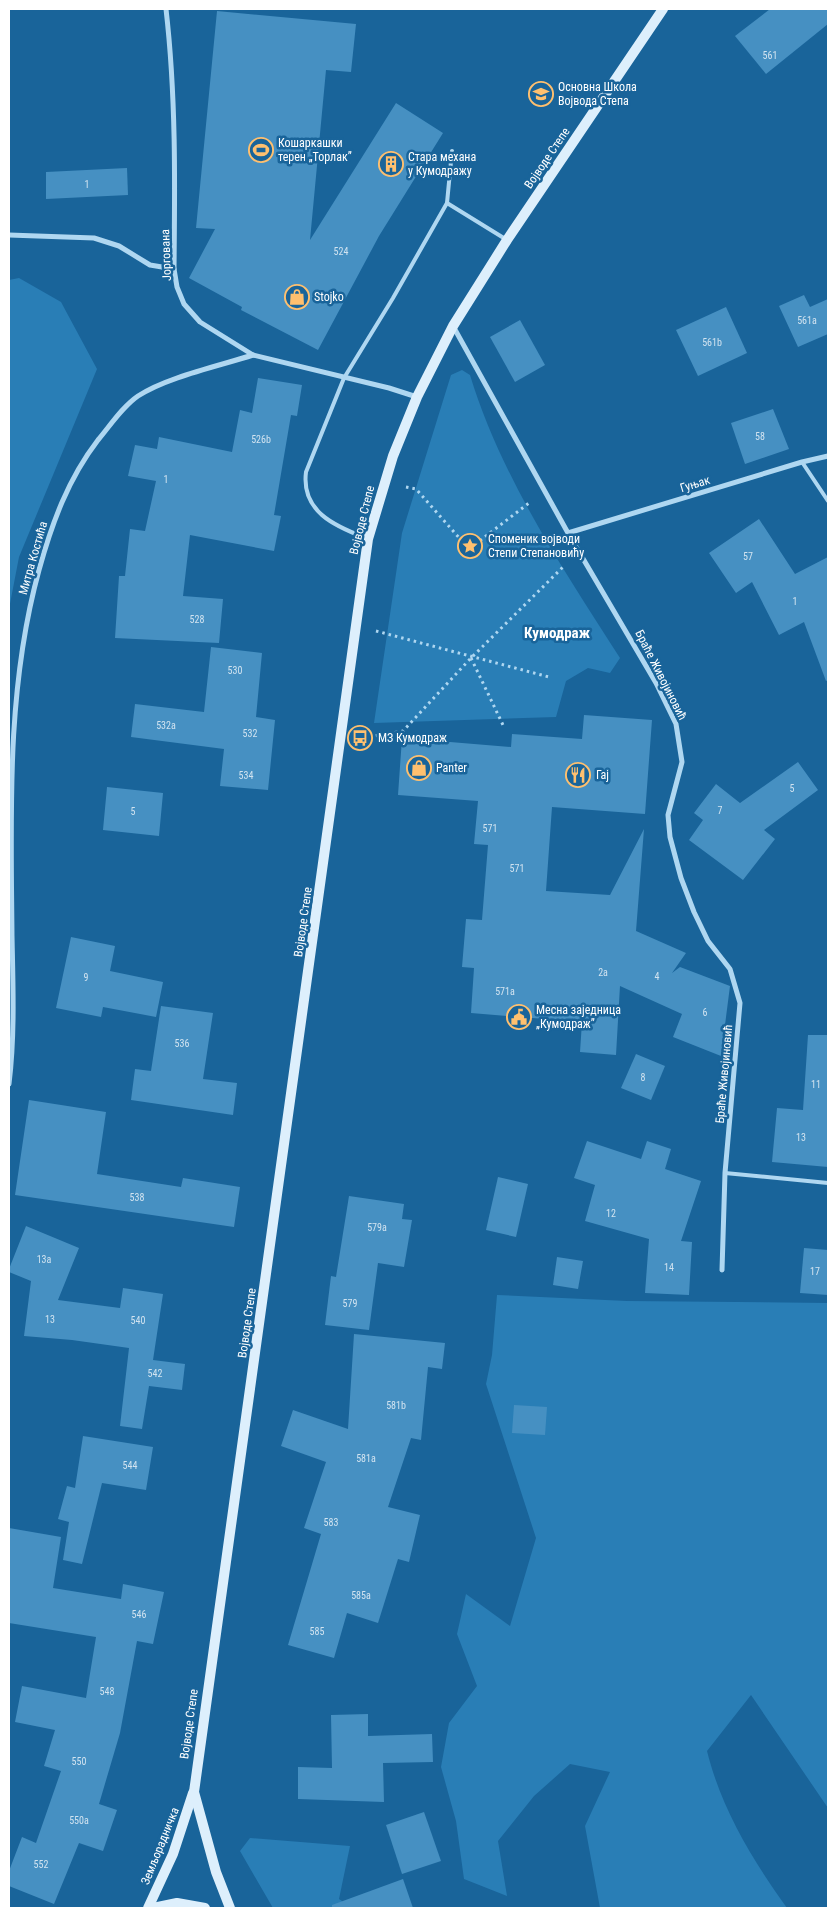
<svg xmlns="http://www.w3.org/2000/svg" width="837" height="1917" font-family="'Roboto Condensed',sans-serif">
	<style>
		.green { fill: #297eb6 }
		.building { fill: #4690c2 }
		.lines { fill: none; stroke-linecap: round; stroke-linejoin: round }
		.path { stroke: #afd7f1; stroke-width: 3; stroke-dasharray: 2.5 4; stroke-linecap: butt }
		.lane { stroke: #afd7f1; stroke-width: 4 }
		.street { stroke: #afd7f1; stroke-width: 5 }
		.secondary { stroke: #ddeffc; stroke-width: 10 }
		.labels { text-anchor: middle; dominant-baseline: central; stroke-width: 5; stroke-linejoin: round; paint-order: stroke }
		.number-label { font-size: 10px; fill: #d1e3f0 }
		.poi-label { font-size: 12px; fill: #fff; stroke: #19649a; text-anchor: start }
		.street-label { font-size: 12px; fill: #fff; stroke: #19649a }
		.quarter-label { font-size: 15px; font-weight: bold; fill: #fff; stroke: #19649a }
	</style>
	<rect width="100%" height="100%" fill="#19649a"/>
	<!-- green -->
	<g class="green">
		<polygon points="19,278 61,302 97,369 19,557 9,609 9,280"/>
		<path d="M462,370L470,375C501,477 563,569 620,658L610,673L588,668L566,681L556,717L374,723L402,533L451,375Z"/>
		<path d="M497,1295L627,1301L828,1303V1808L751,1695L707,1751C721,1808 753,1861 787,1908H600L585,1826L610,1772L570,1764L534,1796L498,1841L507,1896L464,1879L456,1821L441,1767L449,1723L477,1686L457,1634L466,1594L510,1626L536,1538L486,1384L492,1355Z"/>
		<polygon points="250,1838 350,1846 339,1899 352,1908 273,1908 240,1851"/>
	</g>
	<!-- building -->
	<g class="building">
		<polygon points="770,9 828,9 828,24 766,74 735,36"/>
		<polygon points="217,11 356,24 351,72 326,70 310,240 396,103 443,133 379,236 318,350 241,310 242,307 189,278 215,229 196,228"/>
		<polygon points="127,168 128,195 46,199 46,172"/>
		<polygon points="804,295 810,307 828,299 828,334 798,347 779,306"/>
		<polygon points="726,307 747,353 698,376 676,330"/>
		<polygon points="520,320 545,365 515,382 490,337"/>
		<polygon points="258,378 302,385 297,416 291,415 274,515 281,516 274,551 190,535 183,596 223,599 219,643 115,638 119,576 125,576 130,529 145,531 156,481 128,476 135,445 157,449 159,437 232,452 240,410 252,413"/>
		<polygon points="773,409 789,449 745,464 731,423"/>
		<polygon points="759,519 795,574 828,557 828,680 826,681 804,622 779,635 752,582 736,593 709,553"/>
		<polygon points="211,647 262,653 256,717 275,720 268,790 220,786 224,749 131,737 135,704 204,712"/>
		<polygon points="584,715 652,720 645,814 552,807 546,891 610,895 644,829 636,931 686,953 672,973 680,967 730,986 721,1056 673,1037 682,1014 620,986 616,1055 580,1052 582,1022 471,1013 474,968 462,967 466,919 482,920 488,845 474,844 478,801 398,795 402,738 511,747 512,734 582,739"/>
		<polygon points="798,762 818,790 764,830 775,839 743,880 689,840 703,820 694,813 716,784 740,803"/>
		<polygon points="107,787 163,793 159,836 103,830"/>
		<polygon points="71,937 115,946 110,971 163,982 156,1017 103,1007 101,1017 56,1008"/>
		<polygon points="161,1006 213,1013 203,1079 237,1083 233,1115 131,1100 135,1069 151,1071"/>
		<polygon points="808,1035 828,1035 828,1167 772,1162 777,1108 803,1110"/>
		<polygon points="636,1054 665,1066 651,1100 621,1088"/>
		<polygon points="29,1100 106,1112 97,1174 181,1187 183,1178 240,1187 234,1227 15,1195"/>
		<polygon points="587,1141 641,1159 647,1141 671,1149 665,1169 701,1181 681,1241 692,1242 689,1295 645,1293 649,1239 585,1221 595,1185 574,1178"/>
		<polygon points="498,1177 528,1184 516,1237 486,1230"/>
		<polygon points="349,1196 404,1204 402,1219 412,1220 404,1267 378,1263 369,1330 325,1325 331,1276 336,1277"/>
		<polygon points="26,1226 79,1248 58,1300 120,1308 123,1288 163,1294 153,1360 185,1364 182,1390 149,1386 142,1429 120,1426 129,1348 72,1340 24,1336 31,1281 9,1272 9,1269"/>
		<polygon points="804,1248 828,1250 828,1295 800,1293"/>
		<polygon points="557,1257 583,1261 578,1289 553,1285"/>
		<polygon points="354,1334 445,1343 442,1369 428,1367 421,1440 411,1438 388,1507 420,1515 409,1562 398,1559 378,1623 347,1613 334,1658 288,1645 321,1534 304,1528 326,1462 281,1446 293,1410 348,1429"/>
		<polygon points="514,1405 547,1407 545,1435 512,1433"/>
		<polygon points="83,1436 153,1447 146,1490 102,1483 82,1564 63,1560 69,1522 58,1519 67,1486 75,1488"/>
		<polygon points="9,1528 61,1537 53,1588 121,1599 123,1584 164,1592 153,1644 137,1641 120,1733 99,1804 117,1810 103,1851 79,1843 54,1904 9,1886 9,1871 22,1837 36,1843 61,1771 44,1766 55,1730 15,1722 22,1686 86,1698 96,1637 9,1623"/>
		<polygon points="368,1714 368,1736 432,1734 433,1762 383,1763 384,1802 298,1799 298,1767 332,1768 331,1715"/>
		<polygon points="424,1812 441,1861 402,1874 386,1825"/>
		<polygon points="403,1879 413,1908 332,1908 332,1905"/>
	</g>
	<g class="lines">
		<!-- path -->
		<g class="path">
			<polyline points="406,487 416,489 469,549 529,503"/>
			<polyline points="376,631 549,677"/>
			<polyline points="471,658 503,725"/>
			<polyline points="363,738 403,731 471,658 564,566"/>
		</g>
		<!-- lane -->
		<g class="lane">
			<polyline points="447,203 507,240"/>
			<polyline points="802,462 828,501"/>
			<path d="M366,538C334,526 301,511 306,472L344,378L393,298L447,203L452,151"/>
			<polyline points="725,1173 828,1183"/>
		</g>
		<!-- street -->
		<g class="street">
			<path d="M166,9C176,96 175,182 174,269L177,287L184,304L200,322L253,355L389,388L417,397"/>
			<polyline points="9,235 94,238 119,246 150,265 174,269"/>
			<polyline points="453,326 568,533 656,683 676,724 682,762 668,815 670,837 681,878 694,912 708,941 730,969 740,1003 725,1173 722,1270"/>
			<polyline points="568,533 802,462 828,456"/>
			<path d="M9,1084C15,1035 13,985 12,936C11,813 6,690 39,570C52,523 68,479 98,440C110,426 122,407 138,396C167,377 219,366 253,355"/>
		</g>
		<!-- secondary -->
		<g class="secondary">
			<polyline points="148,1908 173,1854 193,1793"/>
			<polyline points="153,1908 177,1903 205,1908"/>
			<polyline points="230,1908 216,1872 194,1792 368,539 393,456 417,397 453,326 507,240 663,9"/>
		</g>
	</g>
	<!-- icons -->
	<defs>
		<symbol id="school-ring" viewBox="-11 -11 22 22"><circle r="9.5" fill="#19649a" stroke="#ffc06f" stroke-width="1.5"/><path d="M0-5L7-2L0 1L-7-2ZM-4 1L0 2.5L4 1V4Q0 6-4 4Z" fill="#ffc06f"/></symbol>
		<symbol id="stadium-ring" viewBox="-11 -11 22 22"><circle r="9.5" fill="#19649a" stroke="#ffc06f" stroke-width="1.5"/><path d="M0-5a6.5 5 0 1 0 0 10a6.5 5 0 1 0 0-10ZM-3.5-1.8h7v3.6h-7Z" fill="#ffc06f"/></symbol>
		<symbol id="building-ring" viewBox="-11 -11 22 22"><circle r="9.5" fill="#19649a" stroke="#ffc06f" stroke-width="1.5"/><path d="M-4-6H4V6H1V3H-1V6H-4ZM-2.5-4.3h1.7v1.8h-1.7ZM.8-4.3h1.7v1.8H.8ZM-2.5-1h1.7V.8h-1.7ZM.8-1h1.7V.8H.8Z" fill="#ffc06f"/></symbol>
		<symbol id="shop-ring" viewBox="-11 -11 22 22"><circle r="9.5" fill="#19649a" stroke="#ffc06f" stroke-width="1.5"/><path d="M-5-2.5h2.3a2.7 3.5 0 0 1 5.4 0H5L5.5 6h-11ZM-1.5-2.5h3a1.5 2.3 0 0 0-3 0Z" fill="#ffc06f"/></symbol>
		<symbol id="sight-ring" viewBox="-11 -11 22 22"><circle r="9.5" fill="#19649a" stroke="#ffc06f" stroke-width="1.5"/><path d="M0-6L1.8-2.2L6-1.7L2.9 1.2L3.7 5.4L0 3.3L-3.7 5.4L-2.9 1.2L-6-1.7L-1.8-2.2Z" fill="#ffc06f"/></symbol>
		<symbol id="bus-ring" viewBox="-11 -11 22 22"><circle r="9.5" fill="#19649a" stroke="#ffc06f" stroke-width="1.5"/><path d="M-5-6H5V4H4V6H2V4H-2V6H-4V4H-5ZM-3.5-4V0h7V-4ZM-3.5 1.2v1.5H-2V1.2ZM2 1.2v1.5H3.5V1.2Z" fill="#ffc06f"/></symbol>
		<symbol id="restaurant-ring" viewBox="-11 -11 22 22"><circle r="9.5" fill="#19649a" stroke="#ffc06f" stroke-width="1.5"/><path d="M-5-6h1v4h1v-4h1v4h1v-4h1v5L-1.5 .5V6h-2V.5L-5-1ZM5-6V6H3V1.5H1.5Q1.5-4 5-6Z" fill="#ffc06f"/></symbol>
		<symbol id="civic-ring" viewBox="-11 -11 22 22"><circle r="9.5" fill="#19649a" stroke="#ffc06f" stroke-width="1.5"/><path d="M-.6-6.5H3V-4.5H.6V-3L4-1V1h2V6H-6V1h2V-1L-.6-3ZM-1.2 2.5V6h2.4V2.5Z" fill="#ffc06f"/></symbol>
	</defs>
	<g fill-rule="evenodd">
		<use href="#school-ring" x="527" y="80" width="28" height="28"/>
		<use href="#stadium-ring" x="247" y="136" width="28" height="28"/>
		<use href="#building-ring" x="377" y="150" width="28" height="28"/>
		<use href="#shop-ring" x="283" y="283" width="28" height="28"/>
		<use href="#sight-ring" x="456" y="532" width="28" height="28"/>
		<use href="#bus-ring" x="346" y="724" width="28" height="28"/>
		<use href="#shop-ring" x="405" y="754" width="28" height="28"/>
		<use href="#restaurant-ring" x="564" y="761" width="28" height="28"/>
		<use href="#civic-ring" x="505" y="1003" width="28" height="28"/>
	</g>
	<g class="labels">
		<!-- number labels -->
		<g class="number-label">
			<text x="770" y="55">561</text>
			<text x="87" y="184">1</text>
			<text x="341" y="251">524</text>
			<text x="807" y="320">561a</text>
			<text x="712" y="342">561b</text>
			<text x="760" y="436">58</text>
			<text x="261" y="439">526b</text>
			<text x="166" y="479">1</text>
			<text x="748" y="556">57</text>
			<text x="795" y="601">1</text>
			<text x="197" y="619">528</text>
			<text x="235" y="670">530</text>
			<text x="166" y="725">532a</text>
			<text x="250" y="733">532</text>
			<text x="246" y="775">534</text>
			<text x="792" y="788">5</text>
			<text x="720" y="810">7</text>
			<text x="133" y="811">5</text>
			<text x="490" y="828">571</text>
			<text x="517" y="868">571</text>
			<text x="603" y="972">2a</text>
			<text x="657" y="976">4</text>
			<text x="86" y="977">9</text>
			<text x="505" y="991">571a</text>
			<text x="705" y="1012">6</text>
			<text x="182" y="1043">536</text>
			<text x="643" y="1077">8</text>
			<text x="816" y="1084">11</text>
			<text x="801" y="1137">13</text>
			<text x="137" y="1197">538</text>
			<text x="611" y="1213">12</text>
			<text x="377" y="1227">579a</text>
			<text x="44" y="1259">13a</text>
			<text x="669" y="1267">14</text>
			<text x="815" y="1271">17</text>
			<text x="350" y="1303">579</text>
			<text x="50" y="1319">13</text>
			<text x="138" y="1320">540</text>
			<text x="155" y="1373">542</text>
			<text x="396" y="1405">581b</text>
			<text x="366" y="1458">581a</text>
			<text x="130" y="1465">544</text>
			<text x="331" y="1522">583</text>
			<text x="361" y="1595">585a</text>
			<text x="139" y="1614">546</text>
			<text x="317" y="1631">585</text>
			<text x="107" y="1691">548</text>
			<text x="79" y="1761">550</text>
			<text x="79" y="1820">550a</text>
			<text x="41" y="1864">552</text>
		</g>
		<!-- poi labels -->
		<g class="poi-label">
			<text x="558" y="87">Основна Школа<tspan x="558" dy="14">Војвода Степа</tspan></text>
			<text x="278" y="143">Кошаркашки<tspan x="278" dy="14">терен „Торлак”</tspan></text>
			<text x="408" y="157">Стара механа<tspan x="408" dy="14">у Кумодражу</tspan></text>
			<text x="314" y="297">Stojko</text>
			<text x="488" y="539">Споменик војводи<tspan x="488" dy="14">Степи Степановићу</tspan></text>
			<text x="378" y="738">МЗ Кумодраж</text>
			<text x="436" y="768">Panter</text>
			<text x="596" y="775">Гај</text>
			<text x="536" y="1010">Месна заједница<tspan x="536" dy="14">„Кумодраж”</tspan></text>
		</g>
		<!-- street labels -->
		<g class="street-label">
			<text transform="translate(547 158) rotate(-56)">Војводе Степе</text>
			<text transform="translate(166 255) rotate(-92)">Јоргована</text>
			<text transform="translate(695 484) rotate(-17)">Гуњак</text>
			<text transform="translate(362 520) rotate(-76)">Војводе Степе</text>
			<text transform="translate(33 558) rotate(-74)">Митра Костића</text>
			<text transform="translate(661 675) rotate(63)">Браће Живојиновић</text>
			<text transform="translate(303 922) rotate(-82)">Војводе Степе</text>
			<text transform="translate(724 1074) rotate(-85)">Браће Живојиновић</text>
			<text transform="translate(247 1323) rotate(-82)">Војводе Степе</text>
			<text transform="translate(189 1724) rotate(-82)">Војводе Степе</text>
			<text transform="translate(160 1846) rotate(-68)">Земљорадничка</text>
		</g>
		<!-- quarter labels -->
		<g class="quarter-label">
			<text x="557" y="633">Кумодраж</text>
		</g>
	</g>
	<!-- border -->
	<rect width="837" height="1917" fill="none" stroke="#ffffff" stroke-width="20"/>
</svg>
